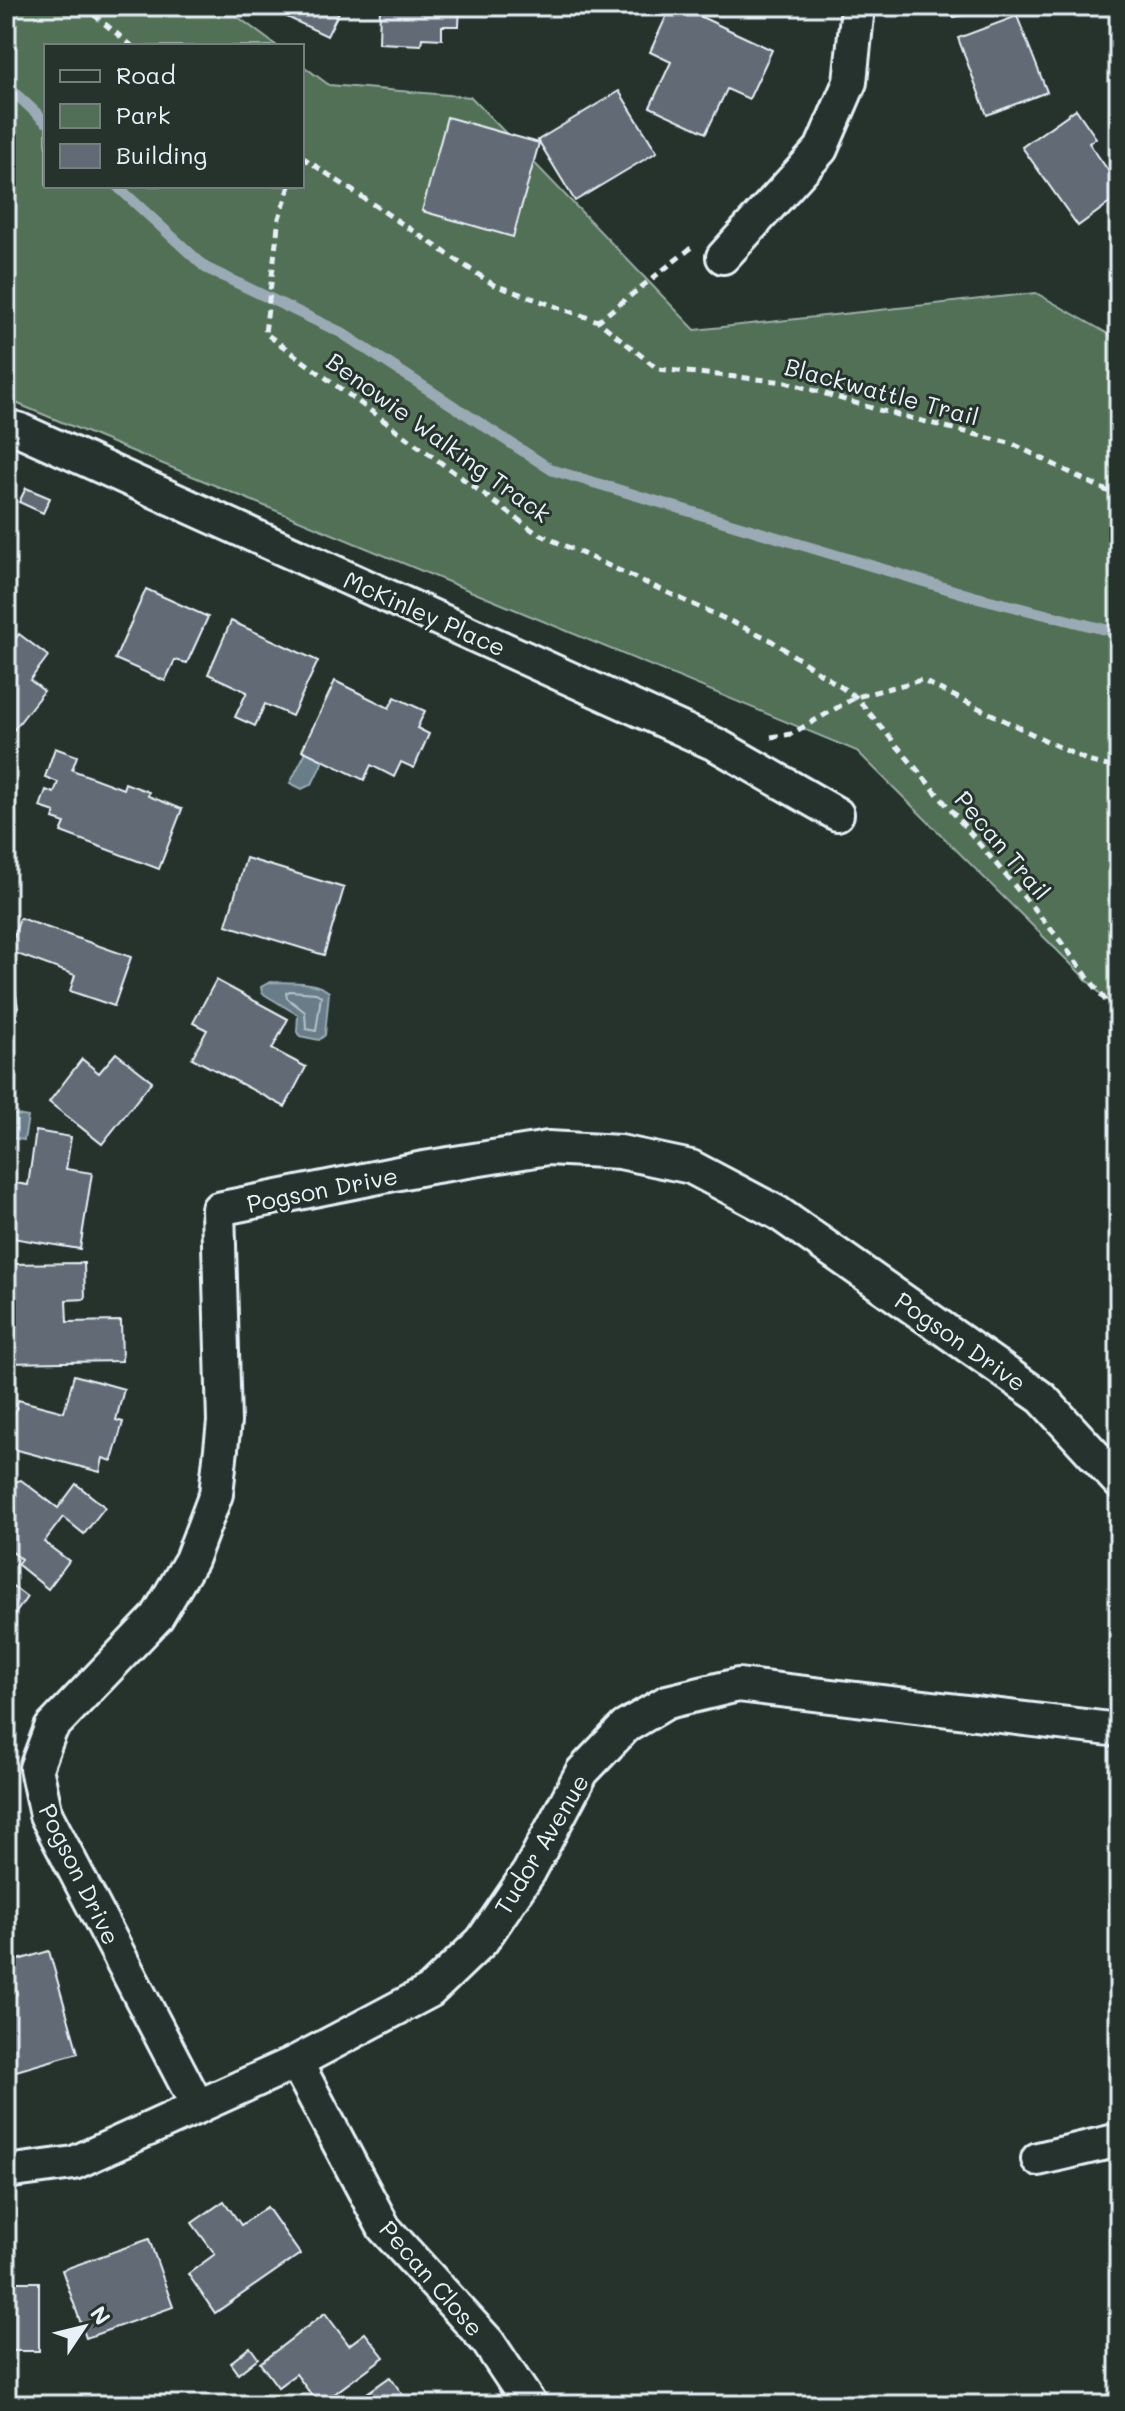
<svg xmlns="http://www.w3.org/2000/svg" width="1125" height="2411" font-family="Mali,sans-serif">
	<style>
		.green { fill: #516f57; stroke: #9cb0a8; stroke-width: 2 }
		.water { fill: #677d88; stroke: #9babb5; stroke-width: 2 }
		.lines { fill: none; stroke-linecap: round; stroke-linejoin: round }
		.shore { stroke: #b4c3cb; stroke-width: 2 }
		.stream { stroke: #9babb5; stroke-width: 11 }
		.building { fill: #626b75; stroke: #e8f1f8; stroke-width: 2 }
		.minor-casing { stroke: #e8f1f8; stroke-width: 38 }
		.path { stroke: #e8f1f8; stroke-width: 5; stroke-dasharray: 8 6; stroke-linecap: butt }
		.minor { stroke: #26332d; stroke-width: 32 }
		.labels { text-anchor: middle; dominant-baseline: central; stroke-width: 6; stroke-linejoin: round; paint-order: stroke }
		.street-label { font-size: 24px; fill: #e8f1f8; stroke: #26332d }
	</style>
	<rect width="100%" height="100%" fill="#26332d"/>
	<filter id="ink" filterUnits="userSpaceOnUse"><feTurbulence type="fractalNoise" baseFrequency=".0125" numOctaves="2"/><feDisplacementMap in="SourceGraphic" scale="16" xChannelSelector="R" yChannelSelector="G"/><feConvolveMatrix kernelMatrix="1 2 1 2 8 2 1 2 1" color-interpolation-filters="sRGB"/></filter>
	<g filter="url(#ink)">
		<!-- green -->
		<polygon class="green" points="6,6 223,6 277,46 46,46 46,186 302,186 302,65 329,85 471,97 695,330 1036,293 1119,340 1119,1012 857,751 6,399"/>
		<!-- water -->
		<g class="water">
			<polygon points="310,744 327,753 312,784 302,789 290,783"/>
			<path d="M270,982C289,983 315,980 329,992L325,1035L319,1040L300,1036L297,1032L298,1015L262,993L261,987Z"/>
			<polygon points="6,1113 28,1117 24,1140 6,1137"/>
		</g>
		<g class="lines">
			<!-- shore -->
			<polygon class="shore" points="290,991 316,993 321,996 316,1031 306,1029 305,1012 287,998 286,993"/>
			<!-- stream -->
			<g class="stream">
				<polyline points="6,85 46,122"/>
				<polyline points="117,186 206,268 340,332 552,470 972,596 1119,633"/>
			</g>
		</g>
		<!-- building -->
		<g class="building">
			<polygon points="264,6 342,6 327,36"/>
			<polygon points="380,6 460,6 459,26 442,26 442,39 422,38 421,45 379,43"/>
			<polygon points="671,6 678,6 772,50 749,99 727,89 706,133 650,107 671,62 650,52"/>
			<polygon points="951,6 1001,6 954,17"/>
			<polygon points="1017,16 1047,92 987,115 958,38"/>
			<polygon points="619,91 657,152 575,201 538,140"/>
			<polygon points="1076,109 1096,138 1089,143 1119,186 1119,196 1078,226 1022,147"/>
			<polygon points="447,117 539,143 513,237 422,211"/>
			<polygon points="1119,244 1119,265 1109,250"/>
			<polygon points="26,488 50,498 43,513 19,502"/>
			<polygon points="146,589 208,617 187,663 175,660 165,681 115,659"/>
			<polygon points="231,621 318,661 292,716 265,704 255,726 235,717 247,692 208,674"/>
			<polygon points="19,634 48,656 30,680 44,691 9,736 6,734 6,651"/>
			<polygon points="335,681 389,708 395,697 425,711 417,728 429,734 414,768 401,762 394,777 371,765 364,780 302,750"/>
			<polygon points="55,748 77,756 72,770 123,789 125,783 149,792 148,796 182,809 159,869 61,832 65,823 53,819 55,812 40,807 46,790 54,793 58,782 45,777"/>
			<polygon points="246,858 344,888 324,955 226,925"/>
			<polygon points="20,918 131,957 114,1006 70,991 75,975 9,951"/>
			<polygon points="6,980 15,989 18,1008 6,1023"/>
			<polygon points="216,980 288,1019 272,1049 306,1067 285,1107 192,1058 207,1030 193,1023"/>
			<polygon points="116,1053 152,1081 102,1144 49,1102 82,1059 99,1073"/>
			<polygon points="36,1131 71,1137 66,1169 92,1173 80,1249 6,1237 8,1182 28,1185"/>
			<polygon points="84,1263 85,1299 66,1300 67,1322 121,1321 122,1361 6,1363 6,1264"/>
			<polygon points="74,1375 124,1389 116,1420 123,1422 112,1461 103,1458 100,1472 6,1447 18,1400 64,1412"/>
			<polygon points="21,1480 58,1508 76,1484 105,1507 84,1534 63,1517 44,1542 69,1561 48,1589 17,1564 21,1559 6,1547 6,1488 10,1483"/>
			<polygon points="6,1581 27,1597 6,1627"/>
			<polygon points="49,1951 78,2053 6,2074 6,1997 17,1994 8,1963"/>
			<polygon points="224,2201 241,2225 267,2207 300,2254 215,2313 188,2274 215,2254 192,2223"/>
			<polygon points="149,2239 173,2307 86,2338 62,2270"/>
			<rect x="6" y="2282" width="33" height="69"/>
			<polygon points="325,2313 349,2345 365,2333 384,2357 319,2405 296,2374 278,2387 260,2363"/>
			<polygon points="250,2347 258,2358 238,2374 230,2363"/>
			<polygon points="390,2377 410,2405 350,2405"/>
		</g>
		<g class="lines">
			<defs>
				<g id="minor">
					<polyline points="723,257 821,149 850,82 858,6"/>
					<polyline points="6,426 20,430 717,745 837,814"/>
					<polyline points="296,2062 384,2228 488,2342 530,2405"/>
					<polyline points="198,2107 46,1815 36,1768 51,1728 157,1617 191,1560 216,1494 224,1422 218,1209 424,1168 548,1148 620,1152 691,1167 778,1213 1042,1398 1119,1482"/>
					<polyline points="1038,2159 1119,2140"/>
					<polyline points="6,2172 74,2163 296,2062 430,1991 482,1941 529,1872 582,1772 625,1727 667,1702 738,1685 1119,1730"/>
				</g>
			</defs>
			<!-- minor casing -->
			<use href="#minor" class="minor-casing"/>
			<!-- path -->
			<g class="path">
				<polyline points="83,6 132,46"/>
				<polyline points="302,157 494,285 598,321"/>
				<polyline points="290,186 279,218 265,333 535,532 769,639 856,697 1055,934 1119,1018"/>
				<polyline points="691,248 598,321 658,369 786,382 875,409 1013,444 1119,497"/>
				<polyline points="771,737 791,734 856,697 921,680 1088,761 1119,769"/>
			</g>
			<!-- minor -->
			<use href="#minor" class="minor"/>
		</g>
	</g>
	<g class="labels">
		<!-- street labels -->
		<g class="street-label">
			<text transform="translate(882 391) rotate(15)">Blackwattle Trail</text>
			<text transform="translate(439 437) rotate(36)">Benowie Walking Track</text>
			<text transform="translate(425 613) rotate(24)">McKinley Place</text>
			<text transform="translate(1003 845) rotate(50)">Pecan Trail</text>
			<text transform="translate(322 1189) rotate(-11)">Pogson Drive</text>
			<text transform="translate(961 1341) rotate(35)">Pogson Drive</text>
			<text transform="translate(541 1844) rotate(-59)">Tudor Avenue</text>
			<text transform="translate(80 1874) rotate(64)">Pogson Drive</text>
			<text transform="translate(432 2278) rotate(49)">Pecan Close</text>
		</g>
	</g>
	<!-- margin -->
	<rect width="1125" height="2411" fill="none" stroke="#26332d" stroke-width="32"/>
	<rect x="16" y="16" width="1093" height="2379" fill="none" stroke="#e8f1f8" stroke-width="3" filter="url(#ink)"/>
	<!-- legend -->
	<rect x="44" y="44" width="260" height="144" fill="#26332d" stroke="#747f7e" stroke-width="2"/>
	<rect x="60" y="70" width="40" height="12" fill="#26332d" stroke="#747f7e" stroke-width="2"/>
	<text x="116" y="84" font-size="24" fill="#e8f1f8">Road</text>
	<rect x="60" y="104" width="40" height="24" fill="#516f57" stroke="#747f7e" stroke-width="2"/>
	<text x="116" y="124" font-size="24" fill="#e8f1f8">Park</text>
	<rect x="60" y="144" width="40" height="24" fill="#626b75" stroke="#747f7e" stroke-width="2"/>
	<text x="116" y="164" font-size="24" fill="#e8f1f8">Building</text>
	<!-- north arrow -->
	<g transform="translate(84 2327) rotate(55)" stroke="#26332d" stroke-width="6" paint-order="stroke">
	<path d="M0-6L14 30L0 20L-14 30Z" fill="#e8f1f8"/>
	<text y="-12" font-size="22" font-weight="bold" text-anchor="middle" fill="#e8f1f8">N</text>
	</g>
</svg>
